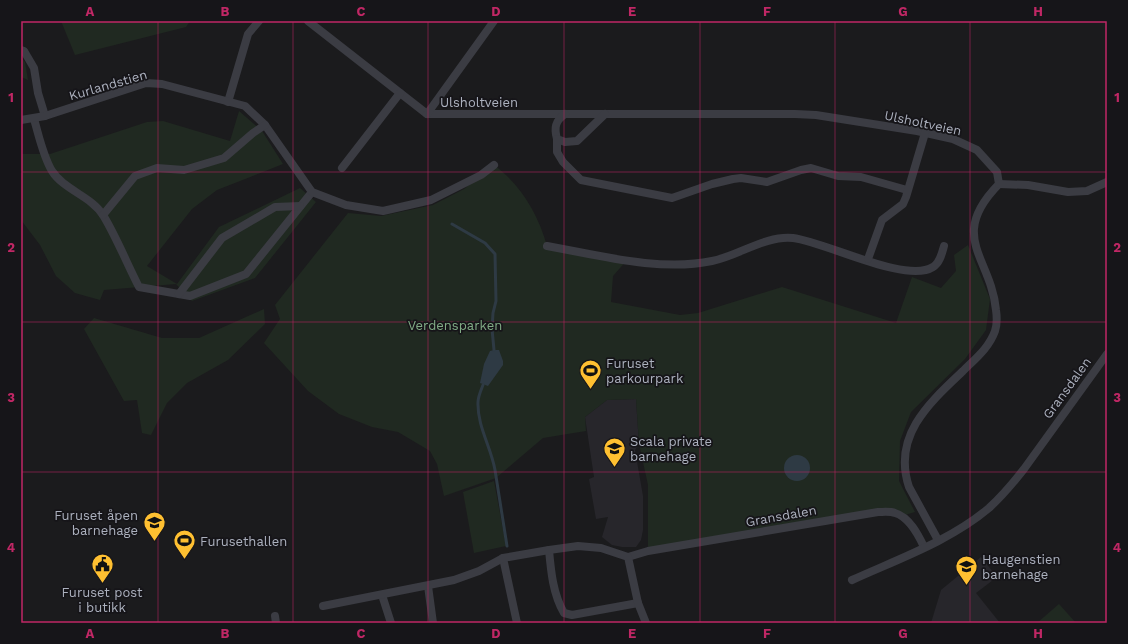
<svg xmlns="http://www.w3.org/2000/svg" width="1128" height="644" font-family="'Work Sans',sans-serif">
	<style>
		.built { fill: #27262b }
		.green { fill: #202921 }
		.water { fill: #2e3a44 }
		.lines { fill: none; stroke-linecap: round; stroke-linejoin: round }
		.stream { stroke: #2e3a44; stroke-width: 3 }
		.minor { stroke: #3b3c43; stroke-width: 8 }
		.grid { fill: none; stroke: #c02765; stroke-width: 1; stroke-opacity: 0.55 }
		.labels { text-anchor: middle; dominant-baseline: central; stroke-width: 3.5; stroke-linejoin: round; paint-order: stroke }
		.street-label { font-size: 13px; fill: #acb1be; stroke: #161519 }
		.park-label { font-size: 13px; fill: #81ab85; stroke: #161519 }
		.poi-label { font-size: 13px; fill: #acb1be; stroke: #161519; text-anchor: start }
		.neatline { fill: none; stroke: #c02765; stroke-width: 1.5 }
		.grid-label { font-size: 13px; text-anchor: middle; font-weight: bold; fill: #c02765 }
	</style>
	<rect width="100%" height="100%" fill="#1b1b1d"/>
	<!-- built -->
	<g class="built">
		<polygon points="636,399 639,444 635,450 643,496 643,530 641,540 636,547 622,547 612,545 602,537 608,517 596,519 589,479 594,477 585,417 607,400"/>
		<polygon points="981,557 997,577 976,593 1000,623 931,623 941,590"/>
	</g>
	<!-- green -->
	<g class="green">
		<polygon points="61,21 190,21 186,27 75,55"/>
		<polygon points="21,57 25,62 28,80 21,77"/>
		<polygon points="239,111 262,131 283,164 217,190 192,209 147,266 177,284 219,227 300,188 316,202 255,278 192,301 176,284 104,290 100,300 75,293 56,276 40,245 21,220 21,154 50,154 147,122 163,121 230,141"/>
		<path d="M494,165C521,185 538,214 547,246L627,260L613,276L611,302L680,315L698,313L782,287L896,323L912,277L941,288L956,271L954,255L968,245L990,299L986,330L965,359L911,412L900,441L899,481L915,512L905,515L895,513L648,551V485L639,444L636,399L607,400L585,417L586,431L543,438L496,478L444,496L437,464L430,451L398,432L372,427L339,414L308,391L264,343L280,319L275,305L348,213L381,216L433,205L464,189Z"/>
		<polygon points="264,309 265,324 228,360 187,383 167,403 151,435 142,433 137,400 124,401 84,329 94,318 162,338 199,338"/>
		<polygon points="494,481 506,546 474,553 463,492"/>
		<polygon points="1059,604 1076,623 1037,623"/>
	</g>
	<!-- water -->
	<g class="water">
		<polygon points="494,350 499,350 503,361 503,365 488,386 480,383 484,364 490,351"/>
		<circle cx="797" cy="468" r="13"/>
	</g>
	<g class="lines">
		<!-- stream -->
		<g class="stream">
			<polyline points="452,224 485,243 495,254 496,301 493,313 492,329 494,350"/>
			<path d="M483,385C481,390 478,397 478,402C477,426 491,447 495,470C499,496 503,521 507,546"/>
		</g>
		<!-- minor -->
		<g class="minor">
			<path d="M308,21L427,114H795L816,115L917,131L953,139L977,150L997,172L999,184C947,237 991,257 996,310C997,317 997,325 995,331C989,348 975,359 963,371C929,403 892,436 909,487L938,540"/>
			<polyline points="21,50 24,51 34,68 38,93 45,116"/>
			<polyline points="228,102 248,34 259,21"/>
			<polyline points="427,114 494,21"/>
			<path d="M565,114C555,121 554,128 557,139L565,142L577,141L605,114"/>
			<path d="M34,119C39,136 43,156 52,171C64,190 91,196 103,215C117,238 127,264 139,287L190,296L246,274L312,192"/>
			<polyline points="21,120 45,116 146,83 162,84 245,106 265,125 312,192 346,205 383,211 431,200 481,175 494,165"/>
			<polyline points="557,139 557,152 563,162 581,180 672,198 712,184 733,179 741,178 767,182 801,170 811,168 838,176 861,177 907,190"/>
			<polyline points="342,168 400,93"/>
			<polyline points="999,184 1028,185 1068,192 1087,191 1107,182"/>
			<polyline points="103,215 135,176 157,168 184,170 224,158 253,133 265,125"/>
			<path d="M547,246C598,255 660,272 712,261C738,256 766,235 793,238C826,242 906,284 933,267C940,263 942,253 944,246"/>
			<polyline points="868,259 882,220 903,204 906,197 925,133"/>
			<polyline points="179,294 222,238 275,207 300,206"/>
			<path d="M549,550C551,572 553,594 564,613L572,615L638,603"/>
			<path d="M628,557L648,551L878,512C883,512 890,511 895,513C909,517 918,534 924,547"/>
			<polyline points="503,558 517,623"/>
			<path d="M852,580C898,559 950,541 989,508C1002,496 1013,483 1024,469L1107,354"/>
			<polyline points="428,586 433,623"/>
			<polyline points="382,595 391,623"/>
			<polyline points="323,606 454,580 479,571 503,558 549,550 578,546 601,548 628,557 638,603 646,623"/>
			<polyline points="275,616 276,623"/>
		</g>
	</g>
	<!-- grid -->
	<path class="grid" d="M158,21V623M293,21V623M428,21V623M564,21V623M700,21V623M835,21V623M970,21V623M21,172H1107M21,322H1107M21,472H1107"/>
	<!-- icons -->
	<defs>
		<symbol id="stadium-pin" viewBox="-11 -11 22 30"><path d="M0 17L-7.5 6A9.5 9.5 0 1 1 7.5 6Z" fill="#ffc031" stroke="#161519"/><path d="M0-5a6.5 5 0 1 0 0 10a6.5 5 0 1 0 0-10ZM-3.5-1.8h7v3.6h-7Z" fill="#111"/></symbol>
		<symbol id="school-pin" viewBox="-11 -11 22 30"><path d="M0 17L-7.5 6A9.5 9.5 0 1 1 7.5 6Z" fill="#ffc031" stroke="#161519"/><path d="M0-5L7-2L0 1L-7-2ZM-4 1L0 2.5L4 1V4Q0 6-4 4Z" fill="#111"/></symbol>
		<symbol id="civic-pin" viewBox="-11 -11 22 30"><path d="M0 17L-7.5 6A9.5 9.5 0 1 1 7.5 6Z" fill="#ffc031" stroke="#161519"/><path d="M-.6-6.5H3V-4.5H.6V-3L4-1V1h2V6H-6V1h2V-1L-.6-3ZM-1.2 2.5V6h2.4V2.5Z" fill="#111"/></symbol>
	</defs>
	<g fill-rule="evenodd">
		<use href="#stadium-pin" x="578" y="358" width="25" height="34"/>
		<use href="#school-pin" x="602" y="436" width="25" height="34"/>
		<use href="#school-pin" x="142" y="510" width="25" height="34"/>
		<use href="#stadium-pin" x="172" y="528" width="25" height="34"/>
		<use href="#civic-pin" x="90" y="552" width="25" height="34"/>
		<use href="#school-pin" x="954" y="554" width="25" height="34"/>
	</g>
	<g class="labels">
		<!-- street labels -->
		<g class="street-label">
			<text transform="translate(108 85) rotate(-16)">Kurlandstien</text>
			<text x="479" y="102">Ulsholtveien</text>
			<text transform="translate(923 123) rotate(12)">Ulsholtveien</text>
			<text transform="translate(1067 388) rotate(-54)">Gransdalen</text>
			<text transform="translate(781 516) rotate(-10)">Gransdalen</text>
		</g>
		<!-- park labels -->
		<g class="park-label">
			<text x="455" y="325">Verdensparken</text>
		</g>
		<!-- poi labels -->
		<g class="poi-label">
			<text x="606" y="363">Furuset<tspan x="606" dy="15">parkourpark</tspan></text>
			<text x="630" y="441">Scala private<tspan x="630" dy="15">barnehage</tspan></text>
			<text x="138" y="515" text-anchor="end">Furuset åpen<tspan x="138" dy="15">barnehage</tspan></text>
			<text x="200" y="541">Furusethallen</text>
			<text x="982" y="559">Haugenstien<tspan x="982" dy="15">barnehage</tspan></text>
			<text x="102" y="592" text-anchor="middle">Furuset post<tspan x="102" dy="15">i butikk</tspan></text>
		</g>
	</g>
	<!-- border -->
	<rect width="1128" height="644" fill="none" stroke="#161519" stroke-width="44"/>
	<rect x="22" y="22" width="1084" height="600" class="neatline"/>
	<g class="grid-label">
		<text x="90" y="16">A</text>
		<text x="225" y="16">B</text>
		<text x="361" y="16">C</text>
		<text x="496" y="16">D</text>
		<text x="632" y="16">E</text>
		<text x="767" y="16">F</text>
		<text x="903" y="16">G</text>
		<text x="1038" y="16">H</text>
		<text x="11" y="102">1</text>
		<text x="1117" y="102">1</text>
		<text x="11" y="252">2</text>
		<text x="1117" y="252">2</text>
		<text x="11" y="402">3</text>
		<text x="1117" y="402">3</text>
		<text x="11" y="552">4</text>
		<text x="1117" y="552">4</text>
		<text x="90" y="638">A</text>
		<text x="225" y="638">B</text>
		<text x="361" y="638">C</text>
		<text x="496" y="638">D</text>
		<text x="632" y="638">E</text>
		<text x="767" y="638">F</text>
		<text x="903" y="638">G</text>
		<text x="1038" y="638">H</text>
	</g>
</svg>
